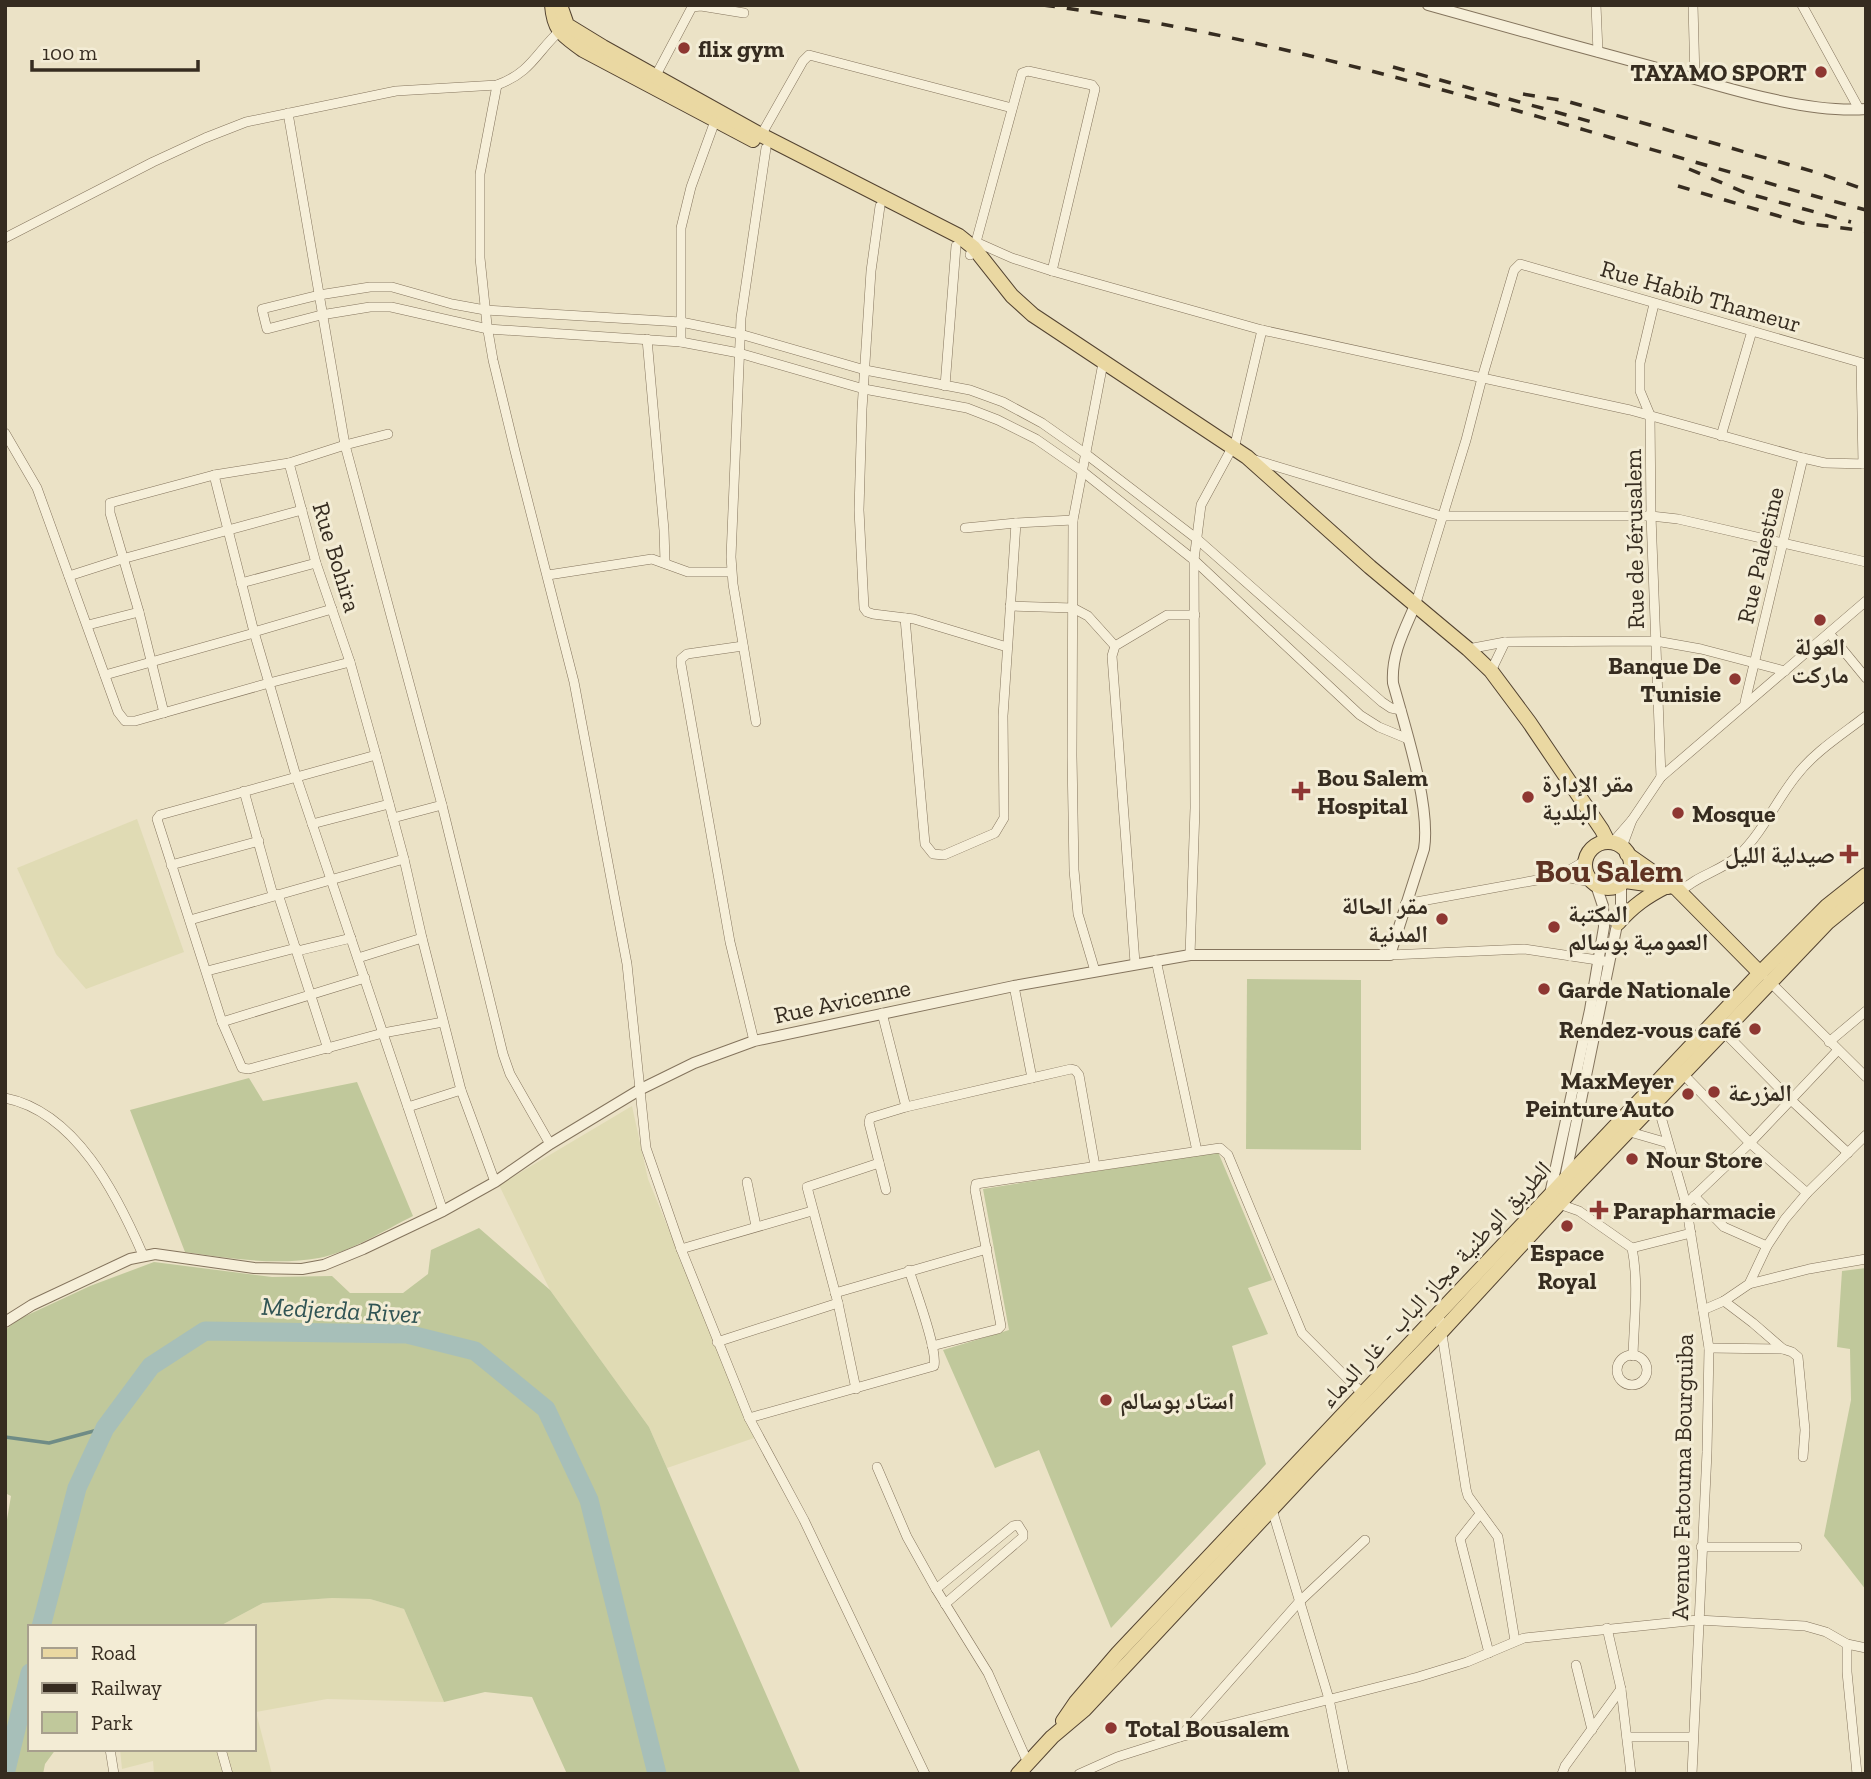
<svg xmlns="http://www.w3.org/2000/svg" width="1871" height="1779" font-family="'Zilla Slab','Noto Naskh Arabic',serif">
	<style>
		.farmland { fill: #e0dbb4 }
		.green { fill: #c0c89b }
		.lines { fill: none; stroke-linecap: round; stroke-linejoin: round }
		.stream { stroke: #6f8c86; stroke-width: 3.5 }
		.river { stroke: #a7bfb9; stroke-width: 19 }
		.minor-casing { stroke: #84745d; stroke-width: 10 }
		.tertiary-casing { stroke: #84745d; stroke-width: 12 }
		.primary-casing { stroke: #534331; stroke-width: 16 }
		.minor { stroke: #f6efd9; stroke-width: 9 }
		.tertiary { stroke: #f6efd9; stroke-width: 10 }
		.primary { stroke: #ead8a2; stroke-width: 14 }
		.rail { stroke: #362c20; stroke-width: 3.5; stroke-dasharray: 12 12; stroke-linecap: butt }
		.poi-dot { fill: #8e3732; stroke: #f3ecd5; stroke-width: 2.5 }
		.labels { text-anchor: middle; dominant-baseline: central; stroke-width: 6; stroke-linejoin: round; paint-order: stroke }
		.poi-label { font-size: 24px; font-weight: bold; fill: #362c20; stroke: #f3ecd5; text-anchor: start }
		.street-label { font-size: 24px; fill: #362c20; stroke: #f3ecd5 }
		.water-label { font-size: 26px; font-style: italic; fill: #305454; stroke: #f3ecd5 }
		.district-label { font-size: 32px; font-weight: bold; fill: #5f3323; stroke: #f3ecd5 }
	</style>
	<rect width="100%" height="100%" fill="#ebe2c6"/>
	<!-- farmland -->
	<g class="farmland">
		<polygon points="137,819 184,952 86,989 56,954 17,868"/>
		<polygon points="632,1106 648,1179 754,1438 667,1468 649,1427 550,1290 499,1185"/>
		<polygon points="332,1598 370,1599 404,1609 444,1702 327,1699 256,1712 272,1774 154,1774 153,1761 122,1769 120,1749 254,1749 254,1627 218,1627 263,1603"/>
	</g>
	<!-- green -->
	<g class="green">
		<polygon points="1247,979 1361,980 1361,1150 1246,1149"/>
		<path d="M249,1078L263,1101L357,1082L413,1216C385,1230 350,1252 319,1258C274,1266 229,1258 185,1252L130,1110Z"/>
		<polygon points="1218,1152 1272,1280 1248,1288 1268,1334 1232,1346 1266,1464 1111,1628 1039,1450 995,1468 943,1350 1009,1330 983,1189"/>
		<polygon points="479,1228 550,1290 649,1427 801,1774 567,1774 532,1697 485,1692 444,1702 404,1609 370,1599 332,1598 263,1603 218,1627 30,1627 30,1749 56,1749 45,1764 43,1774 5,1774 5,1531 11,1496 5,1493 5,1330 19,1319 90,1286 154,1262 272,1277 332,1276 350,1293 403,1293 428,1274 431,1250"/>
		<polygon points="1866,1268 1866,1590 1824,1536 1851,1400 1850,1349 1837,1347 1842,1271"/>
	</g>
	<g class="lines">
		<!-- stream -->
		<polyline class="stream" points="5,1437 49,1443 105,1428"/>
		<!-- river -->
		<g class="river">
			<polyline points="41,1627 77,1488 105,1428 151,1366 205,1331 407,1334 475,1351 546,1409 589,1500 657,1774"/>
			<polyline points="5,1774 30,1673"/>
		</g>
		<defs>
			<g id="minor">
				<polyline points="1596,5 1598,52"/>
				<polyline points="1693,5 1695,79"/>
				<polyline points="1802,5 1859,109"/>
				<polyline points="655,77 692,7 701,6 744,13"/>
				<polyline points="497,85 480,174 480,258 487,325 493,360 515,451 574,682 627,964 646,1148 681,1249 749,1418 804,1520 925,1774"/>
				<polyline points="288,113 345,445 442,805 503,1054 510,1074 550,1144"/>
				<polyline points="760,137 803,61 809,55 1012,108"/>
				<polyline points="880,206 871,271 862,409 859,510 864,608 867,612 873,614 914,619 1007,647"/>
				<path d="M5,238L153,162L205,138L246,122L396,91L497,85C533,72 537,50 563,28"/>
				<polyline points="976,242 1012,258 1052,271 1262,330 1630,410 1803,458 1825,463 1866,464"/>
				<polyline points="970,255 976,242 1022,73 1028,71 1092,85 1095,89 1052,271"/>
				<polyline points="1654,304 1640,363 1640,391 1650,415 1651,516 1661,777"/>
				<polyline points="647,339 664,530 665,562"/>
				<polyline points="681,342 681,228 691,187 715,121"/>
				<polyline points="1861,363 1863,464"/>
				<polyline points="945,386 956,246"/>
				<polyline points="5,433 37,488 118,712 125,721 135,721 269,683 254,632 214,475"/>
				<polyline points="1721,436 1752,331"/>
				<polyline points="1234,449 1262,330"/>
				<polyline points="1252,459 1441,516 1651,516 1678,519 1866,562"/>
				<polyline points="289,463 316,563 350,662 376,755 404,859 422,938 461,1090 495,1182"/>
				<polyline points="965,528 1016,523"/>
				<polyline points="548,575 652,559 688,572 731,572"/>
				<polyline points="69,576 122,559 302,510"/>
				<polyline points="241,583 316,563"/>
				<polyline points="1416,603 1466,440 1482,378 1514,270 1520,264 1866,364"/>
				<polyline points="1010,606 1073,608 1088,616 1115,646"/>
				<polyline points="905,618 925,844 933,854 944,855 995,833 1004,818 1003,716 1016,523 1073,520"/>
				<polyline points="88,625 139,612"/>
				<polyline points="254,632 332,609"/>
				<polyline points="1829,633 1866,678"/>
				<polyline points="743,646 687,654 681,659 681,664 730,942 754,1041"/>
				<polyline points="1468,649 1505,642 1656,641 1701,649 1785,671"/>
				<polyline points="350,662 269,683 296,776 443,1211"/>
				<polyline points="1491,671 1505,642"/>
				<polyline points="105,675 254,633"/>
				<polyline points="1745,702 1803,458"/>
				<polyline points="1401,710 1391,708 1382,702 1197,539 1086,454 1042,423 1003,402 970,390 865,370 740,334 681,322 485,310 452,304 392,287 370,287 319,295 262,309 267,329 321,315 370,307 391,307 488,329 681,342 739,353 864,389 967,408 998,420 1036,439 1082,471 1194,560 1360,715 1379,727 1408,739"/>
				<polyline points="164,713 139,612 110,513 110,503 214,475 289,463 345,445 388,434"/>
				<polyline points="756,722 733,584 731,557 741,318 766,148"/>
				<polyline points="376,755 160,815 157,819 222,1022 242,1068 249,1069 383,1033 443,1022"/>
				<polyline points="244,791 273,895"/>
				<polyline points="393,818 442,805"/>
				<polyline points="312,824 389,804"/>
				<polyline points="1612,843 1632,820 1661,777 1866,601"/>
				<polyline points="1622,847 1632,820"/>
				<polyline points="171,865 259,841"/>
				<polyline points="1559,876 1585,861"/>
				<path d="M1680,892C1697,875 1722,871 1739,855C1763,832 1776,801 1796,776C1814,752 1843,734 1866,716"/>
				<polyline points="278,894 328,1049"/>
				<polyline points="1405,904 1559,876 1592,882"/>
				<polyline points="190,920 404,859"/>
				<polyline points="297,951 351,938"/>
				<polyline points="1190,955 1195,808 1194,560 1201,505 1232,448"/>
				<polyline points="1390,955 1524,949 1604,961"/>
				<polyline points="358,958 422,938"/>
				<polyline points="1156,960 1197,1151"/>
				<polyline points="1135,963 1112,656 1115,646 1167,615 1195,615"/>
				<polyline points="207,971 296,948"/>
				<polyline points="1095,971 1078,914 1074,870 1072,756 1073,520 1103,363"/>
				<polyline points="1768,980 1866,1077"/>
				<polyline points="1014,986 1032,1078"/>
				<polyline points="882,1013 906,1107"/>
				<polyline points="222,1022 365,978"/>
				<polyline points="1724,1032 1791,1100 1848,1153"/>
				<polyline points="1829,1042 1866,1011"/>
				<polyline points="1684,1075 1750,1143 1807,1193"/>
				<path d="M5,1098C76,1112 117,1195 143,1255"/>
				<polyline points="1657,1103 1686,1204 1709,1348 1707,1452 1692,1774"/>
				<polyline points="408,1107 461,1090"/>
				<polyline points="1630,1132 1668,1143"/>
				<polyline points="747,1182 756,1226"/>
				<polyline points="886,1190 869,1123 870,1118 906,1107 1071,1069 1075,1070 1079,1075 1095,1166"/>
				<polyline points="1694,1196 1724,1227 1767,1246"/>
				<polyline points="1559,1204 1579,1211 1632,1248 1691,1233"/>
				<polyline points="1686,1204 1750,1143 1838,1050"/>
				<path d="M1632,1248C1639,1283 1634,1320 1633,1356"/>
				<polyline points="681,1249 812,1211"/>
				<polyline points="1749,1284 1809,1269 1866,1259"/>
				<polyline points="835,1293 987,1249"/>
				<polyline points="1724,1301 1753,1323 1783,1349 1792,1352 1798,1357 1805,1430 1803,1457"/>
				<polyline points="1703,1310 1724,1301 1749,1284 1767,1246 1785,1219 1807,1193 1866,1135"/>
				<polyline points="1439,1315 1466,1489 1468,1496 1498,1537 1515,1641"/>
				<polyline points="717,1342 838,1303"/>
				<polyline points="932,1346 998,1329 1001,1326 975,1190 976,1184 1220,1148 1228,1155 1302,1333 1362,1393"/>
				<polyline points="1709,1348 1783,1349"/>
				<circle cx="1632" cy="1370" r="15"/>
				<polyline points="856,1389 838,1303 807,1187 879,1163"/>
				<path d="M749,1418L934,1366C938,1350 915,1289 909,1270"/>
				<polyline points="877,1467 907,1537 936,1589 988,1673 1028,1763"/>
				<polyline points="1271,1506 1329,1699 1344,1774"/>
				<polyline points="1480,1514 1460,1539 1489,1653"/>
				<polyline points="1701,1547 1797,1547"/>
				<polyline points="936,1589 1013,1526 1018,1525 1023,1533 1023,1537 945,1604"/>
				<polyline points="1607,1628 1621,1689 1631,1774"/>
				<polyline points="1847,1644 1847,1672 1857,1774"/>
				<polyline points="1576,1665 1592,1730"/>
				<polyline points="1180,1737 1299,1602 1365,1540"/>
				<polyline points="1627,1737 1693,1737"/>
				<polyline points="110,1749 114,1774"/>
				<polyline points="221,1749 228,1774"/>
				<polyline points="1079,1774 1117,1757 1180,1737 1418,1677 1467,1662 1524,1638 1698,1620 1805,1626 1826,1632 1847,1644 1866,1648"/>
				<polyline points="1562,1774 1565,1766 1621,1689"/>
			</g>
			<g id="tertiary">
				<path d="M1428,5C1506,27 1583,48 1661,69C1719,86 1807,114 1866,109"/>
				<polyline points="1564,1183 1621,905 1621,884"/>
				<polyline points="1550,1194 1590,1010 1604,927 1603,906 1596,885"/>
				<path d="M5,1322L32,1305L130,1259L155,1254L254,1268L302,1269L324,1265L363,1249L443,1211L495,1182L550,1144L641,1089L694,1063L754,1041L1014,986L1190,955H1390L1424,849C1431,806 1405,727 1393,683C1391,654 1405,629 1416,603"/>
			</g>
			<g id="primary">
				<path d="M552,5C554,32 563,35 583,50L753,140"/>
				<polyline points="560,5 567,25 603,47 761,135 959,236 974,248 1012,296 1033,315 1247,457 1370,567 1468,649 1491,671 1529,722 1602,830 1608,842"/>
				<circle cx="1608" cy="865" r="23"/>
				<polyline points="1627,854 1677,889 1760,973"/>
				<polyline points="1625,881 1668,887"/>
				<path d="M1618,923C1633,906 1647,896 1667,886"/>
				<polyline points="1063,1721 1076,1702 1118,1653 1760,973 1827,906 1866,875"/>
				<polyline points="1018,1774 1052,1737 1084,1710 1310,1468 1442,1331 1570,1192 1828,922 1866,891"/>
			</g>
		</defs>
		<!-- minor casing -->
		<use href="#minor" class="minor-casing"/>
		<!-- tertiary casing -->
		<use href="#tertiary" class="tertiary-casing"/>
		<!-- primary casing -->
		<use href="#primary" class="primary-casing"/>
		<!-- minor -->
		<use href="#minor" class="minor"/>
		<!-- tertiary -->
		<use href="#tertiary" class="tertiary"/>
		<!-- primary -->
		<use href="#primary" class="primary"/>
		<!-- rail -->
		<g class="rail">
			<path d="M1043,5C1324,42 1593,137 1866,210"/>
			<polyline points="1393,67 1592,122"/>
			<polyline points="1523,94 1566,101 1815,172 1866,190"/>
			<polyline points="1689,169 1746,193 1851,222"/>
			<polyline points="1678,186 1802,223 1866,231"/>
		</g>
	</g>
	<!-- markers -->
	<g class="poi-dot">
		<circle cx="684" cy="48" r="7"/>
		<circle cx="1821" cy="72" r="7"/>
		<circle cx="1820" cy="620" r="7"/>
		<circle cx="1735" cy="679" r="7"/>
		<path d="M1297.5 780.5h7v7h7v7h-7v7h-7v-7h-7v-7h7z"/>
		<circle cx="1528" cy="797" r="7"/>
		<circle cx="1678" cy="813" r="7"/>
		<path d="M1845.5 843.5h7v7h7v7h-7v7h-7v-7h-7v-7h7z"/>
		<circle cx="1442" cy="919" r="7"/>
		<circle cx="1554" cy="927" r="7"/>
		<circle cx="1544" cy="989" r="7"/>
		<circle cx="1755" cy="1029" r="7"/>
		<circle cx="1714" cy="1092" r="7"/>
		<circle cx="1688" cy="1094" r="7"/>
		<circle cx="1632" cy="1159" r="7"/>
		<path d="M1595.5 1199.5h7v7h7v7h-7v7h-7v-7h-7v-7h7z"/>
		<circle cx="1567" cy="1226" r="7"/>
		<circle cx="1106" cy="1400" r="7"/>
		<circle cx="1111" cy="1728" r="7"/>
	</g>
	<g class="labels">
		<!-- poi labels -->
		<g class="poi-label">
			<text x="698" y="48">flix gym</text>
			<text x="1807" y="72" text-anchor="end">TAYAMO SPORT</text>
			<text x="1820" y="646" text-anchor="middle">العولة<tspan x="1820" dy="28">ماركت</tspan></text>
			<text x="1721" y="665" text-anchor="end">Banque De<tspan x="1721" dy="28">Tunisie</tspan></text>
			<text x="1317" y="777">Bou Salem<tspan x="1317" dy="28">Hospital</tspan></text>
			<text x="1542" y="783">مقر الإدارة<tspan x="1542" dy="28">البلدية</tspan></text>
			<text x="1692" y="813">Mosque</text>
			<text x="1835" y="854" text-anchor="end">صيدلية الليل</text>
			<text x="1428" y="905" text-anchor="end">مقر الحالة<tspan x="1428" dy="28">المدنية</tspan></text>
			<text x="1568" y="913">المكتبة<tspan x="1568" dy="28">العمومية بوسالم</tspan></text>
			<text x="1558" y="989">Garde Nationale</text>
			<text x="1741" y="1029" text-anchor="end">Rendez-vous café</text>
			<text x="1674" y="1080" text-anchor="end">MaxMeyer<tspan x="1674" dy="28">Peinture Auto</tspan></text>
			<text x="1728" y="1092">المزرعة</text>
			<text x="1646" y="1159">Nour Store</text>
			<text x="1613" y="1210">Parapharmacie</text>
			<text x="1567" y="1252" text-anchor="middle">Espace<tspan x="1567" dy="28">Royal</tspan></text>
			<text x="1120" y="1400">استاد بوسالم</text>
			<text x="1125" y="1728">Total Bousalem</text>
		</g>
		<!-- street labels -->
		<g class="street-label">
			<text transform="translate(1701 296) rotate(16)">Rue Habib Thameur</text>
			<text transform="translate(1634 539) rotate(-91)">Rue de Jérusalem</text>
			<text transform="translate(1760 555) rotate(-77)">Rue Palestine</text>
			<text transform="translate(337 557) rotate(73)">Rue Bohira</text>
			<text transform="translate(842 1001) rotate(-12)">Rue Avicenne</text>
			<text transform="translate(1435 1284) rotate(-47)">الطريق الوطنية مجاز الباب - غار الدماء</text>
			<text transform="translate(1682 1477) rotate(-89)">Avenue Fatouma Bourguiba</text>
		</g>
		<!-- water labels -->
		<g class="water-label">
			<text transform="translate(341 1310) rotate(3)">Medjerda River</text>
		</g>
		<!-- district labels -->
		<g class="district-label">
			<text x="1609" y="871">Bou Salem</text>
		</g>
	</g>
	<!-- border -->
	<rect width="1871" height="1779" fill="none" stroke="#362c20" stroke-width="14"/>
	<!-- legend -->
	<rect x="28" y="1625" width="228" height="126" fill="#f3ecd5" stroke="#a79f8d" stroke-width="2"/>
	<rect x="42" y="1648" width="35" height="10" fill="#ead8a2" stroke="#a79f8d" stroke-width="2"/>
	<text x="91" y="1660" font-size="21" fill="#362c20">Road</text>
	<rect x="42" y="1683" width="35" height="10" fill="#362c20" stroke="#a79f8d" stroke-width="2"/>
	<text x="91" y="1695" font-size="21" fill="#362c20">Railway</text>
	<rect x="42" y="1712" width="35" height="21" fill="#c0c89b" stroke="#a79f8d" stroke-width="2"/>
	<text x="91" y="1730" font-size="21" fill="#362c20">Park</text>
	<!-- scale -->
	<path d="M32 60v10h166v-10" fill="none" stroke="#362c20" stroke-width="3.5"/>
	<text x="42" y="60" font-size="21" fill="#362c20" stroke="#f3ecd5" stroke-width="5" paint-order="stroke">100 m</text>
</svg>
